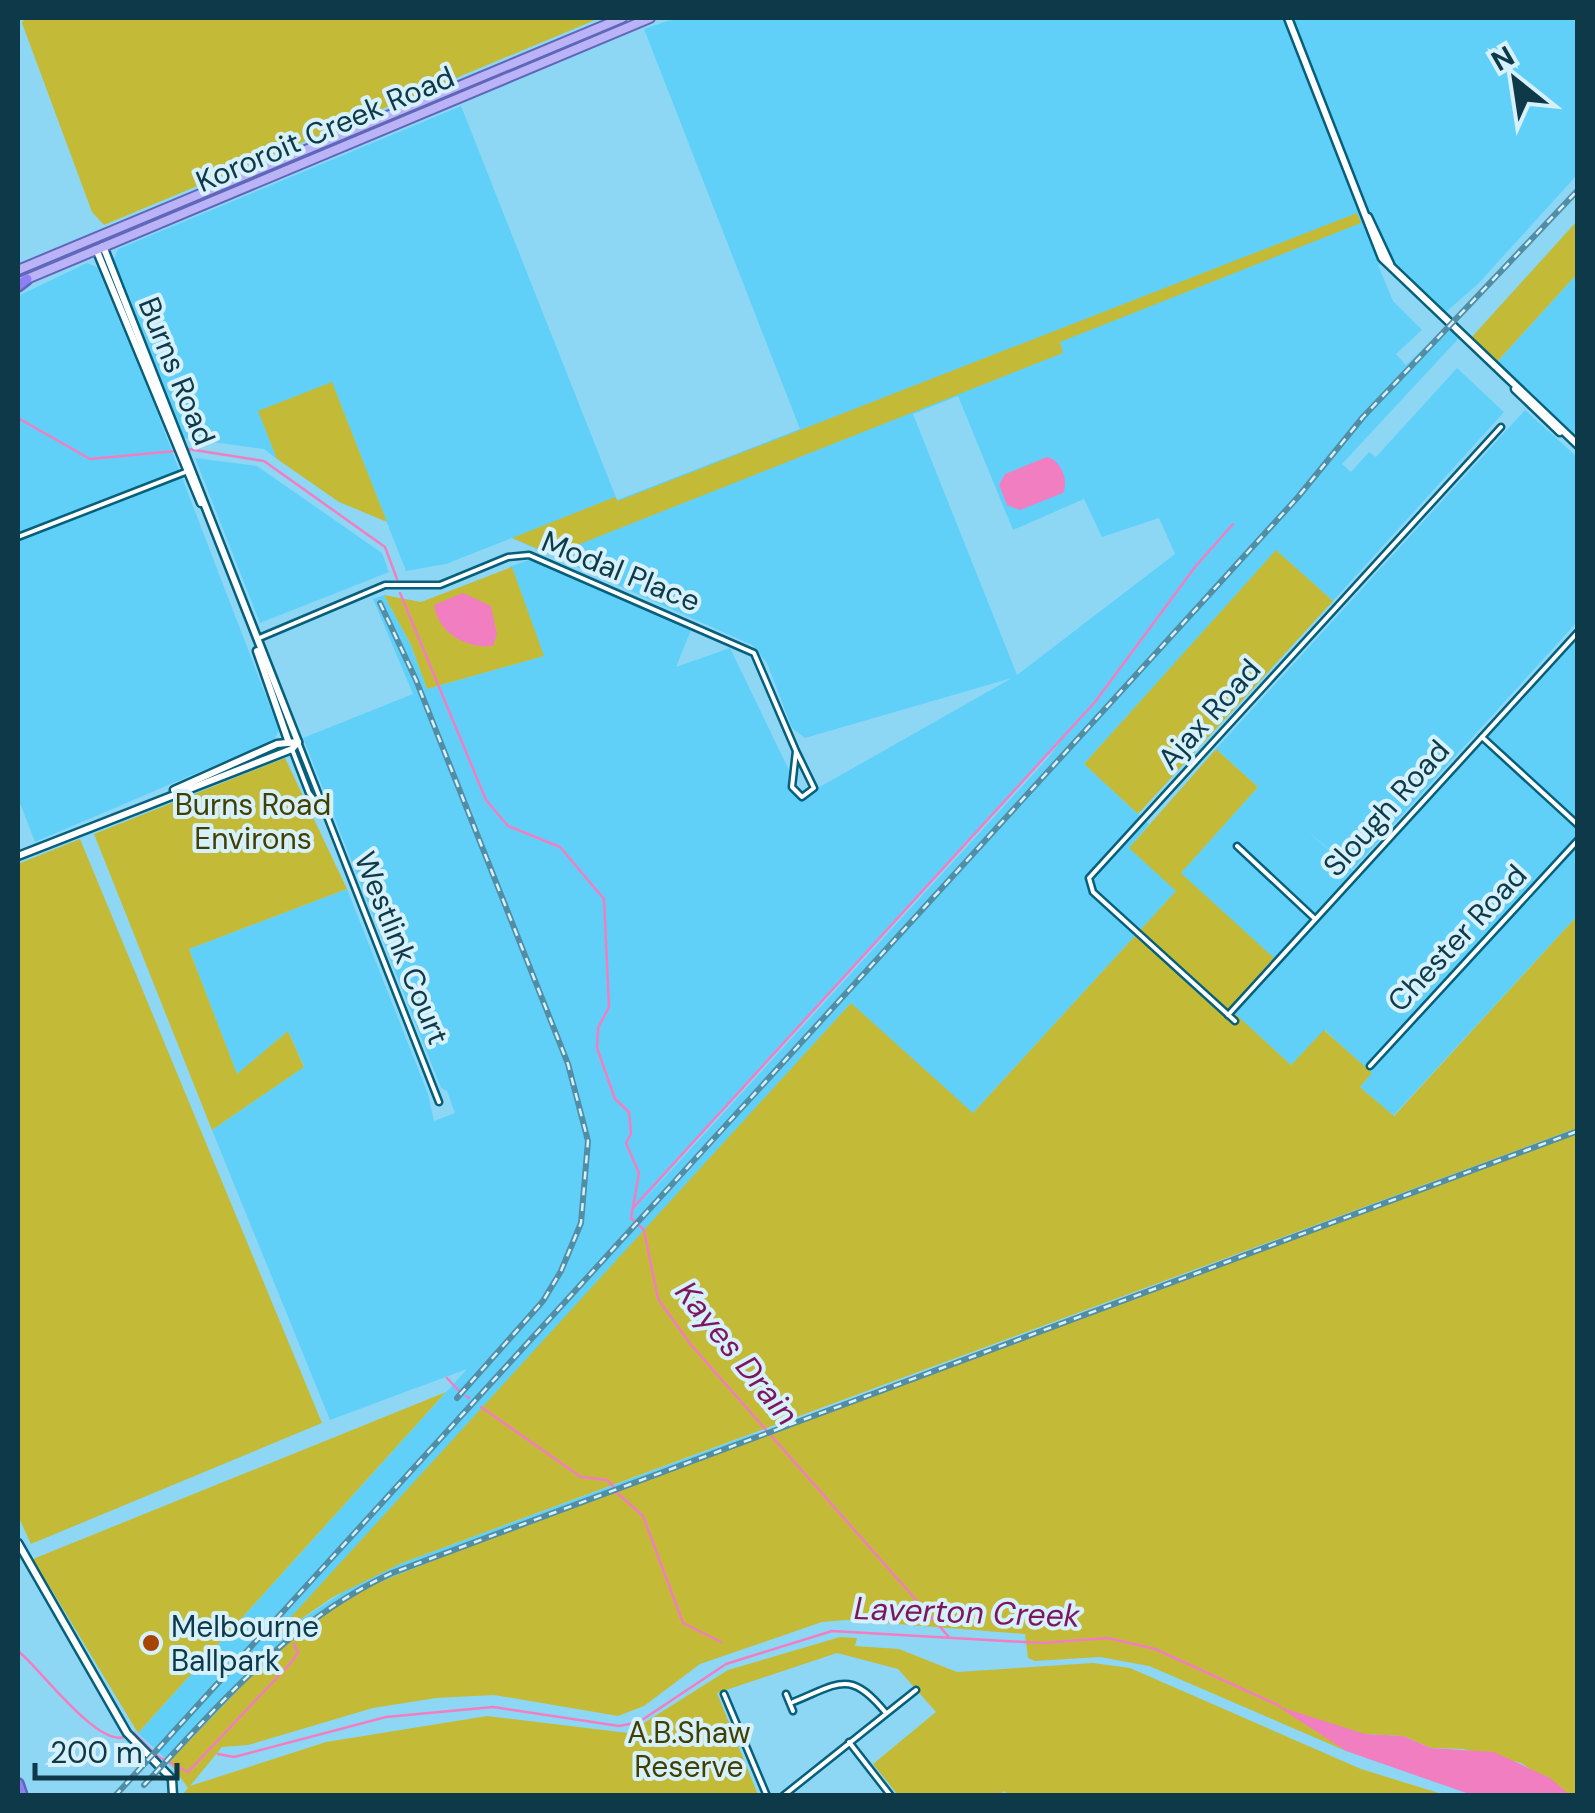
<svg xmlns="http://www.w3.org/2000/svg" width="1595" height="1813" font-family="'DM Sans',sans-serif">
	<style>
		.built { fill: #61d0f9; fill-rule: evenodd }
		.green { fill: #c3bb37 }
		.water { fill: #f27ec2 }
		.lines { fill: none; stroke-linecap: round; stroke-linejoin: round }
		.stream { stroke: #f27ec2; stroke-width: 2.5 }
		.street-casing { stroke: #07607b; stroke-width: 9 }
		.secondary-casing { stroke: #07607b; stroke-width: 11 }
		.primary-casing { stroke: #6067b8; stroke-width: 12 }
		.highway-casing { stroke: #6067b8; stroke-width: 14 }
		.street { stroke: #fff; stroke-width: 4 }
		.secondary { stroke: #fff; stroke-width: 6 }
		.primary { stroke: #bab3f8; stroke-width: 8 }
		.highway { stroke: #8c80f4; stroke-width: 9 }
		.rail-casing { stroke: #518da4; stroke-width: 6 }
		.rail { stroke: #d6f1fc; stroke-width: 2.5; stroke-dasharray: 8; stroke-linecap: butt }
		.poi-dot { fill: #a64402; stroke: #d6f1fc; stroke-width: 4 }
		.labels { text-anchor: middle; dominant-baseline: central; stroke-width: 8; stroke-linejoin: round; paint-order: stroke }
		.street-label { font-size: 30px; fill: #0d3948; stroke: #d6f1fc }
		.park-label { font-size: 30px; fill: #433f00; stroke: #d6f1fc }
		.poi-label { font-size: 30px; fill: #0d3948; stroke: #d6f1fc; text-anchor: start }
		.water-label { font-size: 32px; font-style: italic; fill: #7e165b; stroke: #d6f1fc }
	</style>
	<rect width="100%" height="100%" fill="#8dd7f5"/>
	<!-- built -->
	<g class="built">
		<path d="M676,18H1577V175L1478,284L1439,318L1384,263L1378,265L1393,301L1422,330L1396,354L1406,365L1447,326L1459,338L1342,464L1351,472L1369,452L1376,457L1457,368L1504,412L1333,601L1276,551L1084,764L1149,824L1129,848L1177,890L972,1114L850,1004L276,1636L357,1583L402,1563L753,1434H765L370,1586L281,1648L169,1762L138,1733L467,1369L330,1420L212,1130L304,1066L288,1031L237,1075L189,949L347,889L428,1094L434,1121L455,1113L447,1091L441,1088L303,738L413,694L373,599L384,595L411,645L427,689L543,656L509,567L532,559L691,630L676,667L730,648L802,797L1012,678L805,738L792,728L767,663L752,645L512,538L446,564L406,571L332,383L259,411L277,459L264,449L184,438L114,259L118,249L461,106L617,500L800,429L644,29ZM958,396L1013,530L1084,499L1102,537L1159,518L1175,554L1017,675L913,414ZM1063,738L1048,758L632,1213L736,1095Z"/>
		<polygon points="87,263 97,267 153,402 279,730 274,740 35,842 18,798 18,296"/>
		<polygon points="1577,274 1577,440 1496,363"/>
		<polygon points="1525,410 1577,457 1577,622 1353,869 1305,829 1360,877 1577,640 1577,916 1393,1116 1360,1087 1371,1074 1325,1030 1291,1065 1228,1008 1180,873 1258,787 1216,749"/>
		<polygon points="195,458 257,466 382,553 389,572 260,623"/>
		<polygon points="1577,1128 1577,1133 1470,1174 803,1421 775,1428"/>
	</g>
	<!-- green -->
	<g class="green">
		<polygon points="25,18 600,18 104,225 92,212 22,23"/>
		<polygon points="1357,213 1361,223 1060,342 1063,353 552,555 512,538 615,497 618,501"/>
		<polygon points="1577,221 1577,274 1496,363 1470,339"/>
		<polygon points="332,382 387,522 339,502 277,459 258,411"/>
		<polygon points="1276,550 1333,601 1138,814 1084,764"/>
		<polygon points="512,567 544,656 427,689 411,645 384,595 421,602"/>
		<polygon points="1216,749 1258,787 1181,873 1274,958 1229,1008 1291,1065 1324,1030 1372,1073 1360,1087 1394,1116 1577,916 1577,1128 402,1563 333,1597 269,1641 851,1003 973,1113 1176,891 1129,848"/>
		<polygon points="285,758 347,889 189,949 237,1074 288,1031 304,1067 212,1130 94,834"/>
		<polygon points="80,839 322,1423 31,1544 18,1516 18,864"/>
		<polygon points="1577,1133 1577,1795 1570,1795 1521,1763 1463,1749 1431,1748 1403,1736 1365,1734 1346,1751 1149,1666 1100,1657 1035,1661 1028,1658 1025,1634 846,1620 822,1622 700,1664 644,1706 618,1716 494,1695 436,1698 373,1708 248,1745 222,1747 190,1786 326,1742 487,1716 628,1733 728,1670 840,1637 857,1638 855,1646 899,1649 957,1672 1093,1663 1130,1668 1361,1769 1445,1795 1009,1796 1004,1791 998,1796 898,1795 873,1764 936,1712 898,1669 837,1653 717,1693 758,1795 182,1795 188,1788 169,1762 260,1667 319,1617 370,1586 494,1536"/>
		<polygon points="446,1392 138,1733 33,1559"/>
	</g>
	<!-- water -->
	<g class="water">
		<path d="M1047,457C1061,460 1069,481 1063,493L1020,510L1007,505L999,485L1005,474Z"/>
		<path d="M463,593L491,606L497,634L493,646C466,649 438,633 434,605Z"/>
		<polygon points="1277,1706 1365,1734 1403,1736 1431,1748 1494,1752 1550,1778 1570,1795 1472,1795 1346,1751"/>
	</g>
	<g class="lines">
		<!-- stream -->
		<g class="stream">
			<polyline points="18,418 90,459 176,451"/>
			<polyline points="188,449 264,461 385,547 397,579"/>
			<polyline points="400,593 486,800 508,826 560,847 604,899 609,1007 598,1028 597,1048 615,1099 629,1112 631,1134 626,1143 639,1173 631,1218 644,1230 658,1299 691,1345 948,1636"/>
			<polyline points="633,1208 1095,702 1195,567 1233,524"/>
			<polyline points="447,1378 460,1392"/>
			<polyline points="466,1396 469,1398"/>
			<polyline points="481,1407 581,1477 607,1480 613,1486"/>
			<polyline points="616,1492 643,1516 683,1623 721,1642"/>
			<path d="M18,1651C39,1667 96,1746 124,1737"/>
			<polyline points="134,1733 157,1756 188,1772 288,1666 298,1653 294,1644"/>
			<polyline points="218,1754 234,1757 386,1717 493,1707 619,1726 639,1722 726,1664 832,1631 1042,1643 1108,1638 1155,1649 1280,1706"/>
		</g>
		<defs>
			<g id="street">
				<polyline points="18,537 188,471"/>
				<polyline points="257,639 385,585 440,585 508,557 529,555 754,653 796,751 792,787 802,797 814,788 796,751"/>
				<polyline points="1482,737 1578,825"/>
				<polyline points="298,742 439,1102"/>
				<polyline points="292,749 309,793 320,807"/>
				<polyline points="1237,846 1314,918"/>
				<polyline points="1228,1015 1578,632"/>
				<polyline points="1235,1021 1093,892 1089,878 1501,427"/>
				<polyline points="1370,1066 1578,840"/>
				<polyline points="724,1694 767,1796"/>
				<polyline points="786,1694 793,1711"/>
				<path d="M793,1702C840,1683 850,1669 886,1713"/>
				<polyline points="849,1742 891,1796"/>
				<polyline points="783,1796 916,1690"/>
			</g>
			<g id="secondary">
				<polyline points="1288,18 1382,258 1578,445"/>
				<polyline points="1368,217 1390,264"/>
				<polyline points="103,246 298,742"/>
				<polyline points="96,249 201,503"/>
				<polyline points="1515,389 1560,432"/>
				<polyline points="257,651 289,743"/>
				<polyline points="174,790 277,744 297,742"/>
				<polyline points="18,856 292,749 298,742"/>
				<polyline points="18,1543 127,1733 172,1779 173,1796"/>
			</g>
			<g id="primary">
				<polyline points="18,270 622,18"/>
				<polyline points="22,281 650,18"/>
			</g>
			<g id="highway">
				<polyline points="18,286 27,279"/>
				<polyline points="18,1784 22,1796"/>
			</g>
		</defs>
		<!-- street casing -->
		<use href="#street" class="street-casing"/>
		<!-- secondary casing -->
		<use href="#secondary" class="secondary-casing"/>
		<!-- primary casing -->
		<use href="#primary" class="primary-casing"/>
		<!-- highway casing -->
		<use href="#highway" class="highway-casing"/>
		<!-- street -->
		<use href="#street" class="street"/>
		<!-- secondary -->
		<use href="#secondary" class="secondary"/>
		<!-- primary -->
		<use href="#primary" class="primary"/>
		<!-- highway -->
		<use href="#highway" class="highway"/>
		<defs>
			<g id="rail">
				<polyline points="380,603 416,680 568,1064 588,1141 581,1223 561,1271 543,1301 457,1398"/>
				<path d="M144,1785C219,1705 290,1620 392,1573L1578,1131"/>
				<polyline points="115,1796 1298,497 1363,417 1578,190"/>
			</g>
		</defs>
		<!-- rail casing -->
		<use href="#rail" class="rail-casing"/>
		<!-- rail -->
		<use href="#rail" class="rail"/>
	</g>
	<!-- markers -->
	<circle class="poi-dot" cx="151" cy="1643" r="10"/>
	<g class="labels">
		<!-- street labels -->
		<g class="street-label">
			<text transform="translate(325 129) rotate(-23)">Kororoit Creek Road</text>
			<text transform="translate(177 371) rotate(68)">Burns Road</text>
			<text transform="translate(621 571) rotate(22)">Modal Place</text>
			<text transform="translate(1209 714) rotate(-48)">Ajax Road</text>
			<text transform="translate(1386 808) rotate(-48)">Slough Road</text>
			<text transform="translate(1457 938) rotate(-47)">Chester Road</text>
			<text transform="translate(402 948) rotate(68)">Westlink Court</text>
		</g>
		<!-- park labels -->
		<g class="park-label">
			<text x="253" y="804">Burns Road<tspan x="253" dy="34">Environs</tspan></text>
			<text x="689" y="1732">A.B.Shaw<tspan x="689" dy="34">Reserve</tspan></text>
		</g>
		<!-- poi labels -->
		<g class="poi-label">
			<text x="171" y="1626">Melbourne<tspan x="171" dy="34">Ballpark</tspan></text>
		</g>
		<!-- water labels -->
		<g class="water-label">
			<text transform="translate(737 1353) rotate(51)">Kayes Drain</text>
			<text transform="translate(967 1612) rotate(2)">Laverton Creek</text>
		</g>
	</g>
	<!-- border -->
	<rect width="1595" height="1813" fill="none" stroke="#0d3948" stroke-width="40"/>
	<!-- north arrow -->
	<g transform="translate(1515 80) rotate(330)" stroke="#d6f1fc" stroke-width="8" paint-order="stroke">
	<path d="M0-8L18 38L0 25L-18 38Z" fill="#0d3948"/>
	<text y="-15" font-size="28" font-weight="bold" text-anchor="middle" fill="#0d3948">N</text>
	</g>
	<!-- scale -->
	<path d="M35 1763v15h142v-15" fill="none" stroke="#0d3948" stroke-width="5"/>
	<text x="50" y="1763" font-size="30" fill="#0d3948" stroke="#d6f1fc" stroke-width="8" paint-order="stroke">200 m</text>
</svg>
